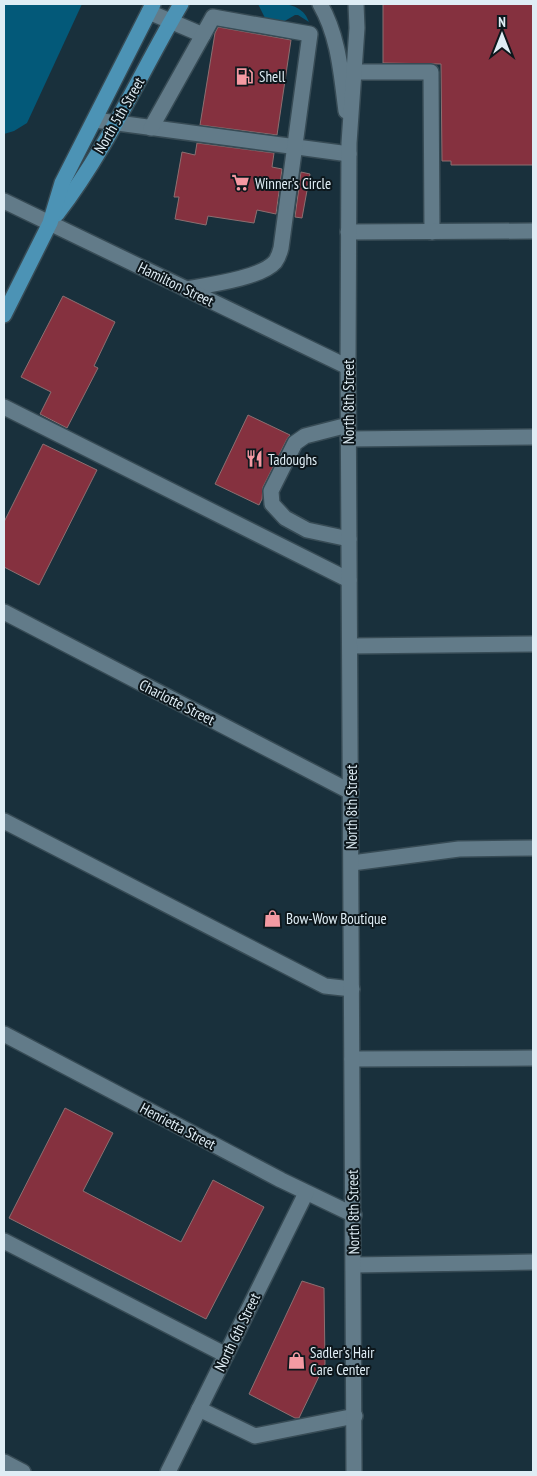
<svg xmlns="http://www.w3.org/2000/svg" width="537" height="1476" font-family="'PT Sans Narrow',sans-serif">
	<style>
		.green { fill: #035979 }
		.building { fill: #85313f; stroke: #8c6f71 }
		.lines { fill: none; stroke-linecap: round; stroke-linejoin: round }
		.service-casing { stroke: #374b55; stroke-width: 18 }
		.minor-casing { stroke: #374b55; stroke-width: 18 }
		.tertiary-casing { stroke: #374b55; stroke-width: 18 }
		.primary-casing { stroke: #374b55; stroke-width: 18 }
		.service { stroke: #627b89; stroke-width: 15 }
		.minor { stroke: #627b89; stroke-width: 15 }
		.tertiary { stroke: #627b89; stroke-width: 15 }
		.primary { stroke: #4c93b5; stroke-width: 15 }
		.labels { text-anchor: middle; dominant-baseline: central; stroke-width: 4; stroke-linejoin: round; paint-order: stroke }
		.poi-label { font-size: 15px; fill: #dfedf5; stroke: #0d171c; text-anchor: start }
		.street-label { font-size: 15px; fill: #dfedf5; stroke: #0d171c }
	</style>
	<rect width="100%" height="100%" fill="#19303c"/>
	<!-- green -->
	<g class="green">
		<polygon points="4,4 82,4 27,123 14,131 4,134"/>
		<path d="M258,4C278,4 301,0 309,22L298,15H295L283,22L268,21L265,18Z"/>
	</g>
	<!-- building -->
	<g class="building">
		<polygon points="383,4 533,4 533,165 451,165 451,161 442,161 441,64 383,63"/>
		<polygon points="218,27 291,40 277,135 200,125 215,33"/>
		<polygon points="197,143 274,153 272,167 282,169 276,214 257,210 254,223 208,216 206,225 175,219 179,197 174,197 182,152 195,155"/>
		<polygon points="301,172 310,174 302,218 295,217"/>
		<polygon points="63,296 115,322 94,366 98,368 67,428 40,414 51,392 21,377"/>
		<polygon points="248,415 290,435 287,439 263,487 262,499 259,505 215,484"/>
		<polygon points="43,444 97,470 39,585 4,567 4,522"/>
		<polygon points="65,1108 113,1133 83,1191 181,1242 213,1180 264,1207 206,1319 9,1218"/>
		<polygon points="302,1281 324,1288 325,1364 299,1418 295,1418 249,1394"/>
	</g>
	<g class="lines">
		<defs>
			<g id="service">
				<polyline points="149,12 203,35"/>
				<polyline points="342,72 431,72 432,232"/>
				<polyline points="95,120 349,154"/>
				<path d="M151,128L213,17L310,34L281,248C280,252 278,258 275,262C261,278 208,285 186,289"/>
				<polyline points="4,407 349,580"/>
				<polyline points="348,425 305,436 295,443 271,491 272,504 285,518 307,530 349,539"/>
				<polyline points="348,439 533,437"/>
				<polyline points="4,821 325,986 352,989"/>
				<polyline points="352,863 459,849 533,848"/>
				<polyline points="4,1241 226,1355"/>
				<polyline points="354,1265 533,1262"/>
				<polyline points="199,1409 255,1436 355,1416"/>
			</g>
			<g id="minor">
				<polyline points="4,201 348,367"/>
				<polyline points="348,232 533,231"/>
				<polyline points="4,612 351,792"/>
				<polyline points="350,646 533,644"/>
				<polyline points="4,1034 281,1180 354,1215"/>
				<polyline points="352,1059 533,1058"/>
				<polyline points="4,1462 23,1472"/>
				<polyline points="168,1472 306,1193"/>
			</g>
			<g id="tertiary">
				<path d="M320,4C339,37 341,74 346,111"/>
				<polyline points="354,1472 348,367 349,143 357,28 356,4"/>
			</g>
			<g id="primary">
				<path d="M57,214C107,149 140,74 181,4"/>
				<polyline points="4,315 50,223 62,183 153,4"/>
			</g>
		</defs>
		<!-- service casing -->
		<use href="#service" class="service-casing"/>
		<!-- minor casing -->
		<use href="#minor" class="minor-casing"/>
		<!-- tertiary casing -->
		<use href="#tertiary" class="tertiary-casing"/>
		<!-- primary casing -->
		<use href="#primary" class="primary-casing"/>
		<!-- service -->
		<use href="#service" class="service"/>
		<!-- minor -->
		<use href="#minor" class="minor"/>
		<!-- tertiary -->
		<use href="#tertiary" class="tertiary"/>
		<!-- primary -->
		<use href="#primary" class="primary"/>
	</g>
	<!-- icons -->
	<defs>
		<symbol id="fuel-bare" viewBox="-9 -9 18 18"><path d="M-5.5-6h7V0h2V4h1.3V-2.5L3-4.5l.8-.8L6-3V5H2.5V1h-1V6h-7ZM-4.2-4.7v3.2H.2V-4.7Z" fill="#f49aa3" stroke="#0d171c" stroke-width="2.5" paint-order="stroke"/></symbol>
		<symbol id="supermarket-bare" viewBox="-9 -9 18 18"><path d="M-6-5.5h2.5l.6 2H6L4.5 2H-2.5L-4.4-4H-6ZM-1.5 3.2a1.3 1.3 0 1 0 .1 0ZM3 3.2a1.3 1.3 0 1 0 .1 0Z" fill="#f49aa3" stroke="#0d171c" stroke-width="2.5" paint-order="stroke"/></symbol>
		<symbol id="restaurant-bare" viewBox="-9 -9 18 18"><path d="M-5-6h1v4h1v-4h1v4h1v-4h1v5L-1.5 .5V6h-2V.5L-5-1ZM5-6V6H3V1.5H1.5Q1.5-4 5-6Z" fill="#f49aa3" stroke="#0d171c" stroke-width="2.5" paint-order="stroke"/></symbol>
		<symbol id="shop-bare" viewBox="-9 -9 18 18"><path d="M-5-2.5h2.3a2.7 3.5 0 0 1 5.4 0H5L5.5 6h-11ZM-1.5-2.5h3a1.5 2.3 0 0 0-3 0Z" fill="#f49aa3" stroke="#0d171c" stroke-width="2.5" paint-order="stroke"/></symbol>
	</defs>
	<g fill-rule="evenodd">
		<use href="#fuel-bare" x="232" y="64" width="25" height="25"/>
		<use href="#supermarket-bare" x="228" y="170" width="25" height="25"/>
		<use href="#restaurant-bare" x="242" y="446" width="25" height="25"/>
		<use href="#shop-bare" x="260" y="906" width="25" height="25"/>
		<use href="#shop-bare" x="284" y="1348" width="25" height="25"/>
	</g>
	<g class="labels">
		<!-- poi labels -->
		<g class="poi-label">
			<text x="259" y="76">Shell</text>
			<text x="255" y="183">Winner's Circle</text>
			<text x="268" y="459">Tadoughs</text>
			<text x="286" y="918">Bow-Wow Boutique</text>
			<text x="310" y="1352">Sadler's Hair<tspan x="310" dy="17">Care Center</tspan></text>
		</g>
		<!-- street labels -->
		<g class="street-label">
			<text transform="translate(119 115) rotate(-60)">North 5th Street</text>
			<text transform="translate(176 284) rotate(26)">Hamilton Street</text>
			<text transform="translate(348 402) rotate(-90)">North 8th Street</text>
			<text transform="translate(177 702) rotate(27)">Charlotte Street</text>
			<text transform="translate(351 807) rotate(-90)">North 8th Street</text>
			<text transform="translate(178 1126) rotate(28)">Henrietta Street</text>
			<text transform="translate(353 1212) rotate(-91)">North 8th Street</text>
			<text transform="translate(237 1332) rotate(-64)">North 6th Street</text>
		</g>
	</g>
	<!-- border -->
	<rect width="537" height="1476" fill="none" stroke="#dfedf5" stroke-width="10"/>
	<!-- north arrow -->
	<g transform="translate(502 35)" stroke="#0d171c" stroke-width="4" paint-order="stroke">
	<path d="M0-4L9 19L0 12L-9 19Z" fill="#dfedf5"/>
	<text y="-8" font-size="14" font-weight="bold" text-anchor="middle" fill="#dfedf5">N</text>
	</g>
</svg>
